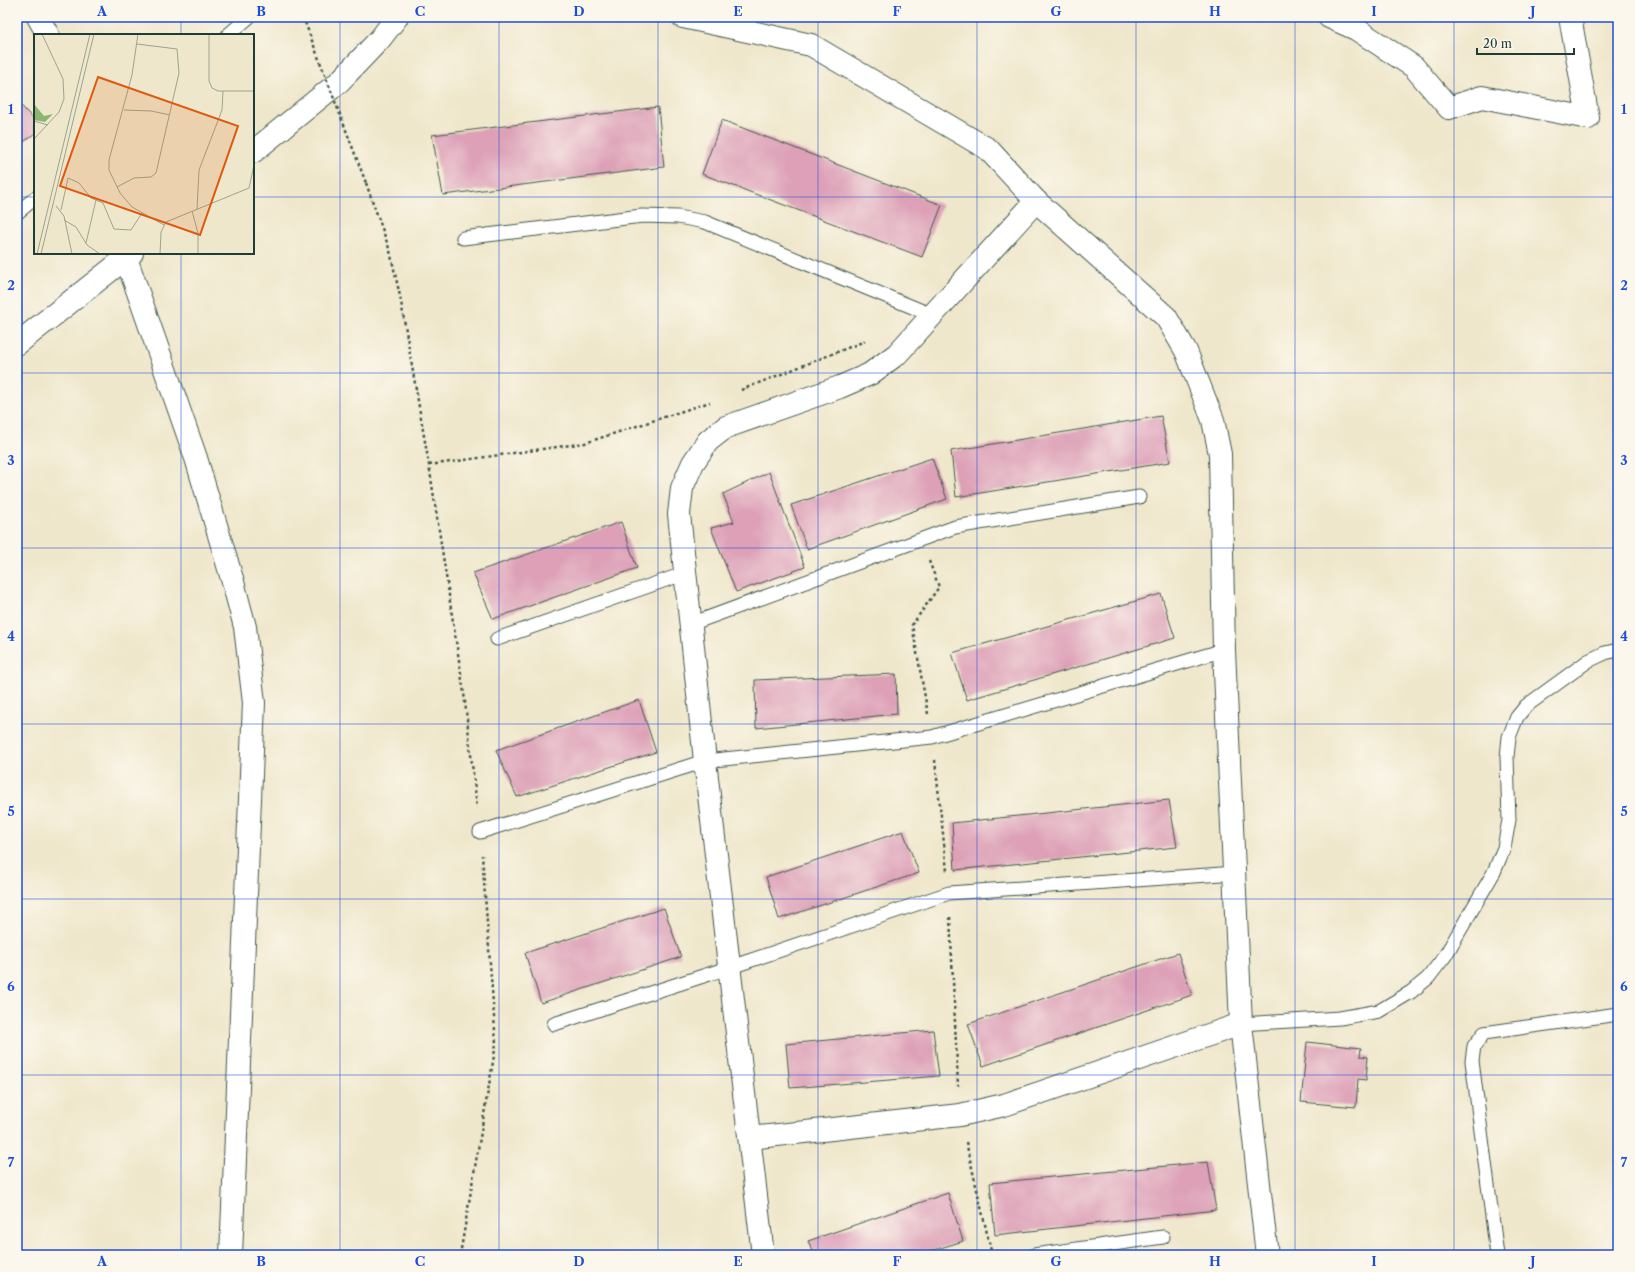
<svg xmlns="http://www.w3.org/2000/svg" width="1635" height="1272" font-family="'Libre Caslon Text',serif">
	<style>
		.building { fill: #dda0b7 }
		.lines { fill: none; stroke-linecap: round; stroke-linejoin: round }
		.service-casing { stroke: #3e564b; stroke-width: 15 }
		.minor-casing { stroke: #3e564b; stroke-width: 24 }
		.tertiary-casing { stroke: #3e564b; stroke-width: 24 }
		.path { stroke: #3e564b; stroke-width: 2.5; stroke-dasharray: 3 3; stroke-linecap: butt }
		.service { stroke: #fff; stroke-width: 13 }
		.minor { stroke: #fff; stroke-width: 22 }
		.tertiary { stroke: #fff; stroke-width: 22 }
		.path-bridge { stroke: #3e564b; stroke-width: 2.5; stroke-dasharray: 3 3; stroke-linecap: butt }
		.grid { fill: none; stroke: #1d4ed8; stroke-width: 1; stroke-opacity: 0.55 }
		.inset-road { fill: none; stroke: #9ca38f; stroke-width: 1 }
		.view { fill: #de580e; fill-opacity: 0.15; stroke: #de580e; stroke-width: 2 }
		.inset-edge { fill: none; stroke: #1f3d34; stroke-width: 2 }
		.neatline { fill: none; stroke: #1d4ed8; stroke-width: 1.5 }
		.grid-label { font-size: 13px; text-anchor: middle; font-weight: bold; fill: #1d4ed8 }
	</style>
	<rect width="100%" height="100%" fill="#fbf7ec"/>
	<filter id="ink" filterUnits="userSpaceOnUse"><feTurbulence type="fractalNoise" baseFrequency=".025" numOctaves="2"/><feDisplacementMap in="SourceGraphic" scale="8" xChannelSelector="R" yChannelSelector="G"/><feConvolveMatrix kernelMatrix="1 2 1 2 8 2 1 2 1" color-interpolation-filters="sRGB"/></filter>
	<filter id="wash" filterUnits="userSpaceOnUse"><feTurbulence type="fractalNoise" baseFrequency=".012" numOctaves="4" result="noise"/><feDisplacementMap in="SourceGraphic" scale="16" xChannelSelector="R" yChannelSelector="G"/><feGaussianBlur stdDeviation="0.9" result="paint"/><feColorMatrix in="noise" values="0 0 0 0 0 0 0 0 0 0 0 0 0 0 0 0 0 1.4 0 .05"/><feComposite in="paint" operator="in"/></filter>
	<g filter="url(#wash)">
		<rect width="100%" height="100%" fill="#efe7cb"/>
		<g id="blocks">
			<!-- building -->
			<g class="building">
				<polygon points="17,101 35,121 35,133 17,147"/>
				<polygon points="658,107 664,167 443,195 432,135"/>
				<polygon points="722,120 942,205 922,257 702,174"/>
				<polygon points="1161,416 1170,462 956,497 951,451"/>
				<polygon points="932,458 947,499 807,549 791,505"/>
				<polygon points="769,472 805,567 736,592 711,528 734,522 723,494"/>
				<polygon points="621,522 637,568 493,619 473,573"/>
				<polygon points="1161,594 1175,638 967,700 952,653"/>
				<polygon points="896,674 897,714 756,728 755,680"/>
				<polygon points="639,700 656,752 517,797 496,750"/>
				<polygon points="1169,800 1177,847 955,870 952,823"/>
				<polygon points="903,831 919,873 779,919 766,877"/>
				<polygon points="664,908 681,957 541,1003 525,953"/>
				<polygon points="1178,953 1192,995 983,1066 968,1024"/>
				<polygon points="933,1030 939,1076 790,1088 786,1044"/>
				<polygon points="1307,1042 1361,1048 1360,1056 1368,1057 1366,1080 1358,1079 1356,1107 1301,1102"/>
				<polygon points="1208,1162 1216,1210 995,1235 990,1183"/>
				<polygon points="948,1193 963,1241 918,1255 815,1255 808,1241"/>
			</g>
		</g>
	</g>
	<g filter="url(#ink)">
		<use href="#blocks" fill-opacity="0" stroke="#3e564b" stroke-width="1"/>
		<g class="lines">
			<defs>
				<g id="service">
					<polyline points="228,35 249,17"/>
					<polyline points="17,213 35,198"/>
					<polyline points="463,238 642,216 678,217 705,222 932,315"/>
					<polyline points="691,624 955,527 1139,497"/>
					<polyline points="497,639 686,573"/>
					<polyline points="480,832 705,761 932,737 1224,650"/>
					<polyline points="554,1024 728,968 949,893 1236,873"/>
					<polyline points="1241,1024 1340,1018 1379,1011 1411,992 1428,978 1445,956 1494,872 1504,848 1509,820 1507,757 1509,737 1517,717 1526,706 1588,661 1605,653 1618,650"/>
					<polyline points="1034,1255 1163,1237"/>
					<polyline points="1497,1255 1472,1061 1474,1046 1484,1033 1618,1014"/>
				</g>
				<g id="minor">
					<polyline points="38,17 48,35"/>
					<polyline points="1329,17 1356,29 1414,67 1449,108 1482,97 1588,118 1570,17"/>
					<polyline points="750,1138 960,1115 1004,1105 1241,1024"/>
				</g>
				<g id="tertiary">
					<polyline points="683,17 811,45 988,149 1036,201 1166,317 1186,351 1213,420 1220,454 1224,650 1241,1024 1267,1255"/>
					<polyline points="253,152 339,82 380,39 397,17"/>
					<polyline points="126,258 196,458 233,582 245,627 254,703 231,1255"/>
					<polyline points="17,344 132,253"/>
					<polyline points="763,1255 705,761 679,514 682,488 693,463 708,441 726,427 840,387 870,374 897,354 1036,201"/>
				</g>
			</defs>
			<!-- service casing -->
			<use href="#service" class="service-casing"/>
			<!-- minor casing -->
			<use href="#minor" class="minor-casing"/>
			<!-- tertiary casing -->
			<use href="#tertiary" class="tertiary-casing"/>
			<!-- path -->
			<g class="path">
				<polyline points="366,183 390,251 400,296 429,465 464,693 477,808"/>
				<polyline points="741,390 865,341"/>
				<polyline points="429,465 585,443 710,402"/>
				<polyline points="928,714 912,625 939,587 929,561"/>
				<polyline points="935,760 947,871"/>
				<polyline points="950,917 958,1086"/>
				<polyline points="966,1142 992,1255"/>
				<polyline points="460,1255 496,1044 482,855"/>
			</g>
			<!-- service -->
			<use href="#service" class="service"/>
			<!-- minor -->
			<use href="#minor" class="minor"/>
			<!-- tertiary -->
			<use href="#tertiary" class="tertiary"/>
			<!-- path-bridge -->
			<polyline class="path-bridge" points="303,17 366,183"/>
		</g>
	</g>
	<!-- grid -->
	<path class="grid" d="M181,17V35M340,17V1255M499,17V1255M658,17V1255M818,17V1255M977,17V1255M1136,17V1255M1295,17V1255M1454,17V1255M17,197H35M253,197H1618M181,253V1255M17,373H1618M17,548H1618M17,724H1618M17,899H1618M17,1075H1618"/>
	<!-- overview -->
	<g transform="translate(34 34)">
		<rect width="220" height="220" fill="#efe7cb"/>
		<path d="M0,70L10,82L19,80L11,88L0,86Z" fill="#8ab76f"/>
		<path class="inset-road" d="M104,0L98,41L75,126V136L86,159L98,173L130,191M175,0V47L178,54L184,57H220M90,76L117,77L136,81M0,87L14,91M0,105L25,78L30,65L29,45L8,0M83,153L100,144L117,143L122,139L145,39L143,15L103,10M22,172L30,182L38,220M163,175L165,136L188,76L189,57M27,176L34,144L45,149L57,164L69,169L80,195L97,196L108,179M158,177L164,199V220M30,186L42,193L53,211L66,220M52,209L62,166M3,220L56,0M7,220L60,0M126,220L127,198L132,188L215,154L220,131"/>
		<path class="view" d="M64,43L204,92L166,201L26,152Z"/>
		<rect width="220" height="220" class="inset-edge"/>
	</g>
	<!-- margin -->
	<rect width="1635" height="1272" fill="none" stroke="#fbf7ec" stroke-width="44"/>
	<!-- scale -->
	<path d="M1477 48v6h97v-6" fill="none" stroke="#1f3d34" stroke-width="2"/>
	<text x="1483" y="48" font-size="12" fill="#1f3d34" stroke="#fbf7ec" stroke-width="3" paint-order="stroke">20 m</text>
	<rect x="22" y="22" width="1591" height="1228" class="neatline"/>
	<g class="grid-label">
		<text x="102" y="16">A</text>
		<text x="261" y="16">B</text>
		<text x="420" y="16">C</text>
		<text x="579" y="16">D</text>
		<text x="738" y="16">E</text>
		<text x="897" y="16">F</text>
		<text x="1056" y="16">G</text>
		<text x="1215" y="16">H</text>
		<text x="1374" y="16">I</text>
		<text x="1533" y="16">J</text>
		<text x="11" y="114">1</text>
		<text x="1624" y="114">1</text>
		<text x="11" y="290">2</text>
		<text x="1624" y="290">2</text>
		<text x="11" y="465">3</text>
		<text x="1624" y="465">3</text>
		<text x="11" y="641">4</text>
		<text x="1624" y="641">4</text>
		<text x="11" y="816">5</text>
		<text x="1624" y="816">5</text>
		<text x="11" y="991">6</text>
		<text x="1624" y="991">6</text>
		<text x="11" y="1167">7</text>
		<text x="1624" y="1167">7</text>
		<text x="102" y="1266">A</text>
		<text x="261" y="1266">B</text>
		<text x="420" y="1266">C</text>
		<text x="579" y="1266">D</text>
		<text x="738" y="1266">E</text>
		<text x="897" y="1266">F</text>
		<text x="1056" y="1266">G</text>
		<text x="1215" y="1266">H</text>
		<text x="1374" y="1266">I</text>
		<text x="1533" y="1266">J</text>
	</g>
</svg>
